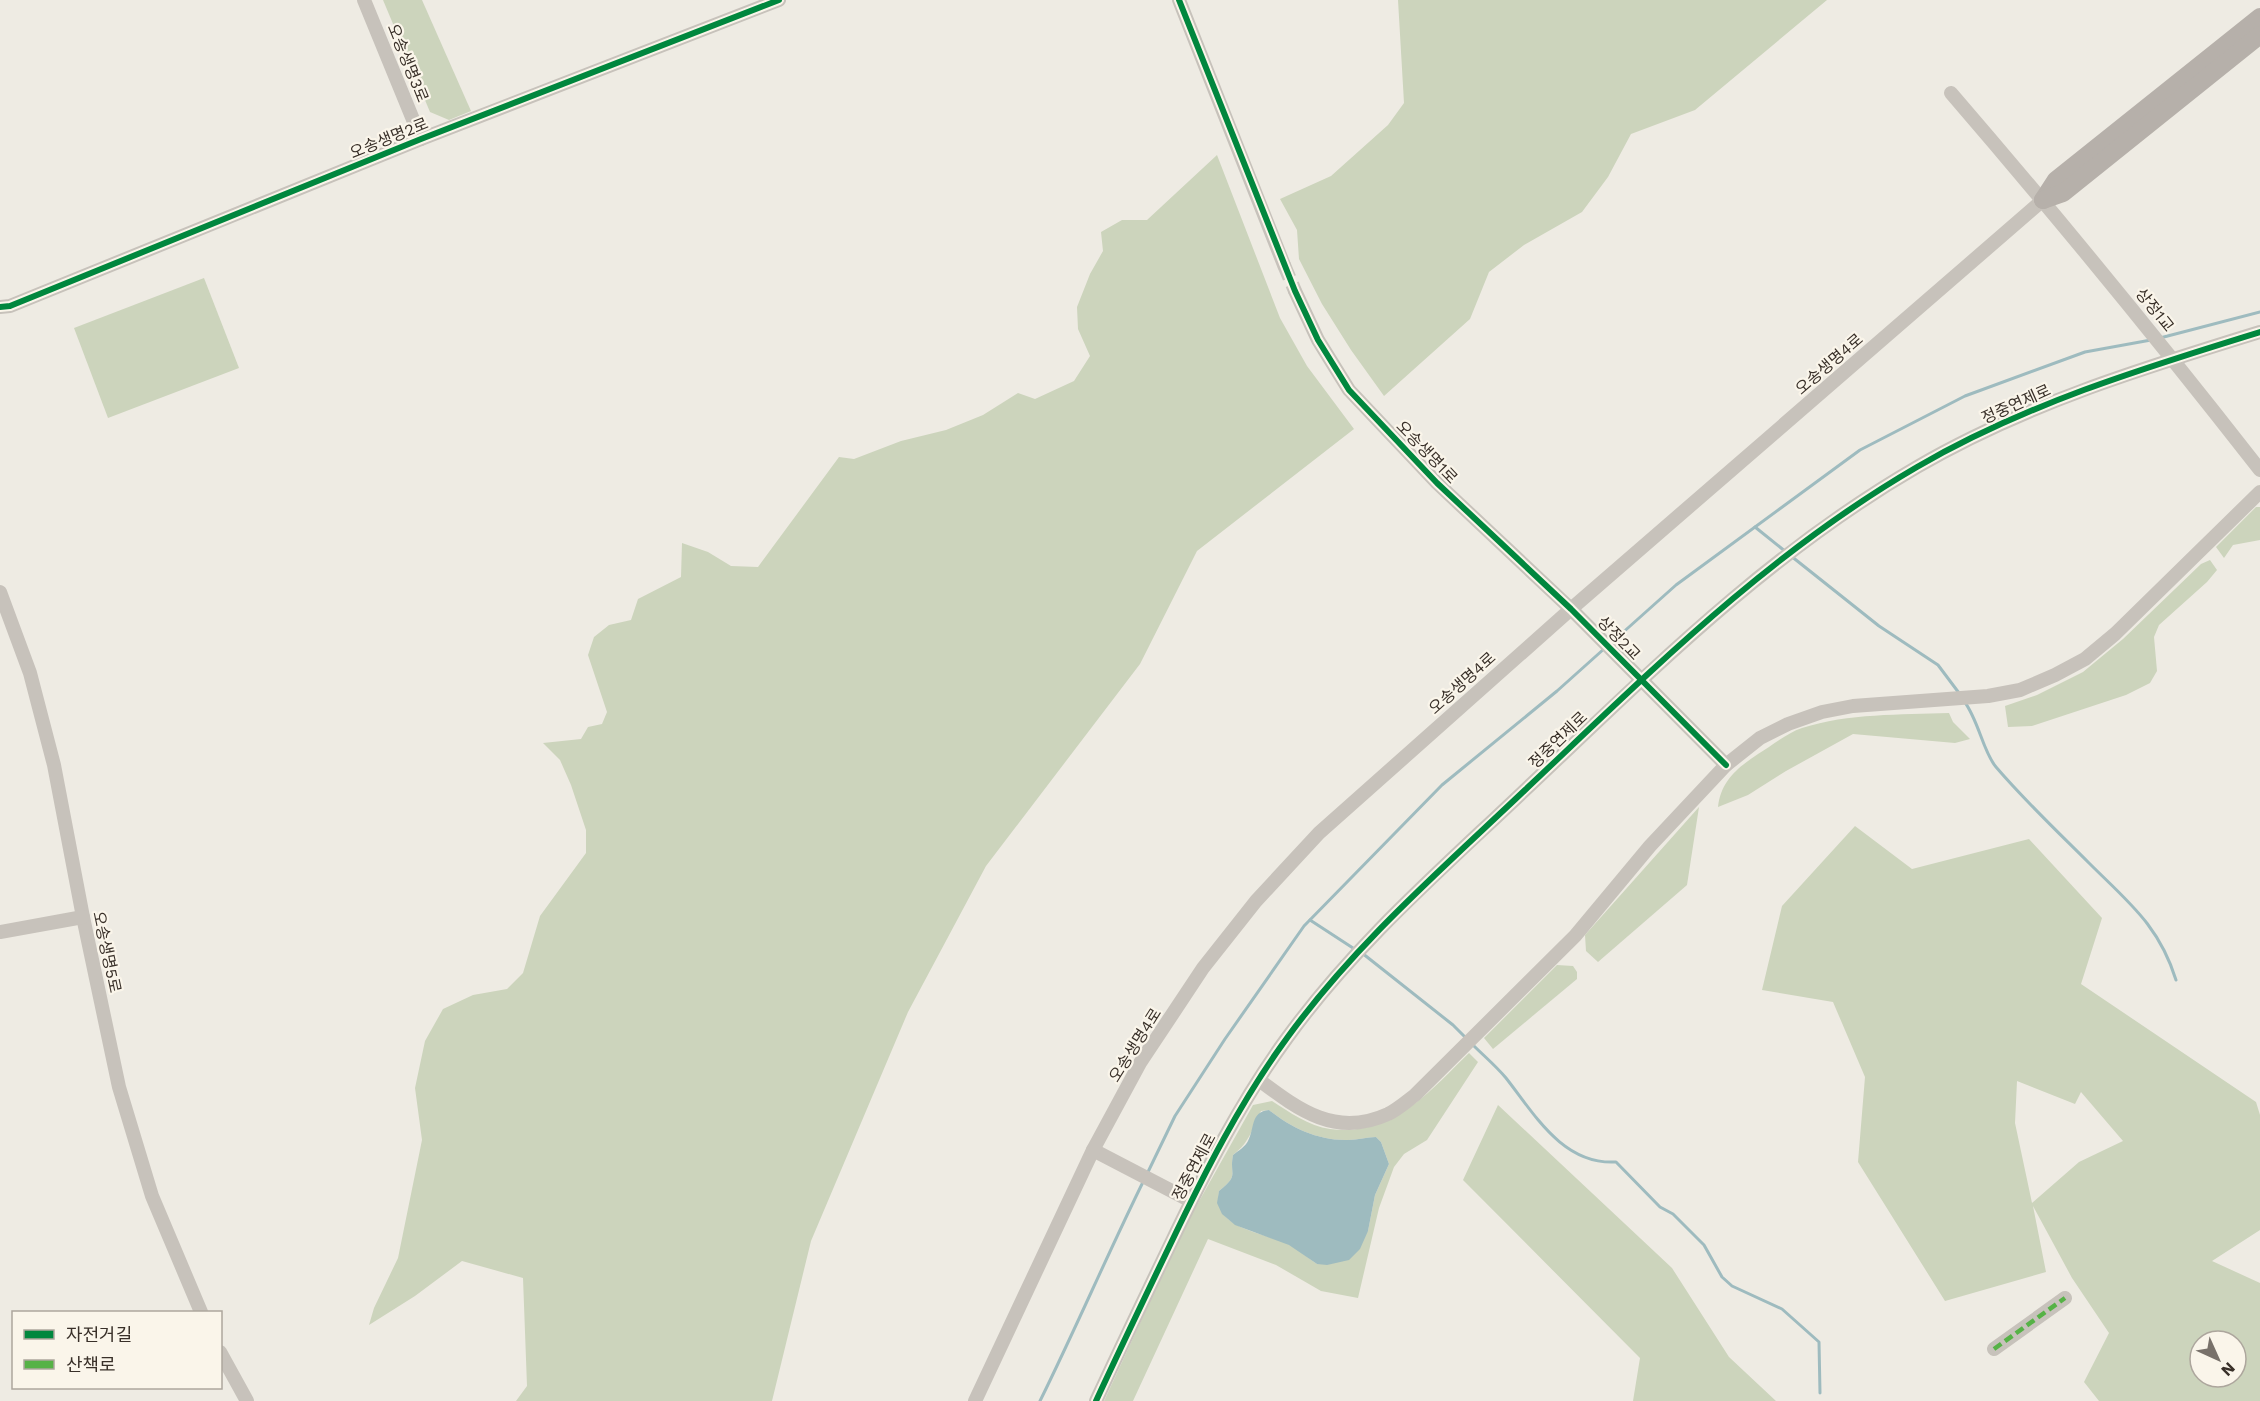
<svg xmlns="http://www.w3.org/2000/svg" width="2260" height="1401" font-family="'Work Sans','Noto Sans KR',sans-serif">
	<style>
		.green { fill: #ccd4bc; fill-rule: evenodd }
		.water { fill: #9ebbbf }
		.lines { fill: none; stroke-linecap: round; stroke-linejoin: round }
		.stream { stroke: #9ebbbf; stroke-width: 3 }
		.minor-tunnel { stroke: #cac6be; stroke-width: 14; stroke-dasharray: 14 7; stroke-linecap: butt }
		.minor { stroke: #c7c2bb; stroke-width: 14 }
		.major { stroke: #b6b0aa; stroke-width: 18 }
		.quiet { stroke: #56b246; stroke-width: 4.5; stroke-dasharray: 9 4.5; stroke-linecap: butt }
		.cycleway-casing { stroke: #faf5ea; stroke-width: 10 }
		.cycleway { stroke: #00873e; stroke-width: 6 }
		.labels { text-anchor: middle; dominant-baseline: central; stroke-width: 4.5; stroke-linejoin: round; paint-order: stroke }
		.street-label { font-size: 16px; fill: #393029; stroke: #faf5ea }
	</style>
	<rect width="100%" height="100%" fill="#eeebe3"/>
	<!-- green -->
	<g class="green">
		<polygon points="383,0 422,0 471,111 449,120 430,112"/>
		<polygon points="1398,0 1827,0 1695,110 1631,134 1608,177 1582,212 1524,245 1489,272 1470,319 1384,396 1351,350 1322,304 1299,259 1297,230 1280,199 1331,176 1388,125 1404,103"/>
		<polygon points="1217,155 1280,318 1307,366 1354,429 1197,551 1140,664 986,866 908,1012 811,1241 772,1401 516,1401 527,1386 523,1278 462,1261 415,1296 369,1325 374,1308 398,1258 422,1140 415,1088 425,1041 443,1009 473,995 507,989 523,973 540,916 586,853 586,830 571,785 560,760 543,743 581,739 588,727 602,724 607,712 588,655 594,637 609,625 631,620 638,599 681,577 682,543 708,552 731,566 758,567 839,457 854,459 901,441 946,430 983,415 1018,393 1035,399 1074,381 1090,356 1078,329 1077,307 1090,274 1103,251 1101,232 1122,220 1147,220"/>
		<polygon points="204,278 239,368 108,418 74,328"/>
		<polygon points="2256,507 2260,507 2260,540 2233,545 2224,558 2216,547"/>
		<polygon points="2210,560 2217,570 2207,582 2159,625 2154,637 2157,671 2150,683 2126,695 2032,726 2008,727 2005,706 2037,695 2083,672 2123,639 2201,564"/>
		<path d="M1949,713L1953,722L1970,739L1955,743L1853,734L1786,771L1748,795L1718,807C1721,781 1737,768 1758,754C1771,746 1787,733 1802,728C1849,713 1900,715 1949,713Z"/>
		<polygon points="1699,807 1687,885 1598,962 1586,951 1585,935"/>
		<path d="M1855,826L1912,869L2029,839L2102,918L2081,984L2256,1102L2260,1115V1230L2212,1261L2260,1283V1401H2099L2084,1382L2109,1333L2072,1278L2033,1206L2046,1272L1945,1301L1858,1162L1865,1077L1833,1002L1762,990L1782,906ZM2017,1081L2075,1104L2081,1092L2123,1141L2079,1162L2032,1203L2015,1123ZM2200,1341H2236V1377H2200Z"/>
		<polygon points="1557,965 1573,966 1577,972 1577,979 1493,1049 1484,1038"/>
		<path d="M1469,1053L1478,1062L1427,1140L1404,1154L1394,1167L1379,1208L1358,1298L1321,1291L1276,1265L1208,1239L1133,1401H1104L1184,1228L1253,1105L1272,1101C1289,1112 1309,1126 1330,1129C1392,1137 1429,1092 1469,1053ZM1269,1110C1291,1128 1319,1141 1348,1140C1358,1140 1367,1137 1376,1137L1381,1142L1389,1164L1375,1195L1368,1231L1317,1264C1308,1258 1299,1250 1290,1245C1264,1231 1213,1231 1219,1191C1240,1174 1229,1176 1233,1155C1250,1142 1252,1129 1261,1111Z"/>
		<polygon points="1498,1105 1672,1268 1729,1357 1776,1401 1633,1401 1640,1358 1463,1180"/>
	</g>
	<!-- water -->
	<path class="water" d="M1269,1110C1291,1128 1319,1141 1348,1140C1358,1140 1367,1137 1376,1137L1381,1142L1389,1164L1375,1195L1368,1231L1360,1249L1349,1260L1327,1265L1317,1264L1289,1245L1235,1225L1222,1214L1217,1203L1219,1191C1240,1174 1229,1176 1233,1155C1238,1151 1246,1146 1248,1141C1255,1128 1250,1112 1269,1110Z"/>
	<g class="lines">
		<!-- stream -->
		<g class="stream">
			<polyline points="2160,338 2260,312"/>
			<polyline points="1755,527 1786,552"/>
			<polyline points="1791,556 1879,626 1938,665 1959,693"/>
			<polyline points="1610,644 1676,585 1860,450 1965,396 2085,352 2151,340"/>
			<path d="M1964,701C1979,721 1983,752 1996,767C2025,801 2058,832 2089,863C2128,902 2159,925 2176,980"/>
			<polyline points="1310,920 1356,950"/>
			<polyline points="1362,953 1453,1025 1466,1038"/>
			<path d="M1473,1045C1484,1056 1496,1066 1506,1078C1535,1115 1563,1165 1616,1162L1660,1207L1673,1214L1704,1245L1722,1277L1732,1286L1782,1309L1819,1342L1820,1393"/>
			<polyline points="1147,1174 1175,1116 1225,1039 1304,926 1442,785 1557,691 1605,648"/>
			<path d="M1040,1401C1076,1328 1108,1253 1144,1180"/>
		</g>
		<!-- minor-tunnel -->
		<polyline class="minor-tunnel" points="1284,265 1295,291"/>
		<!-- minor -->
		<g class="minor">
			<polyline points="364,0 421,139"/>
			<polyline points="1179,0 1284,265"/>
			<path d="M1951,93C2057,216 2160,342 2260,470"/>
			<polyline points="1295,291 1318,340 1349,390 1437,483 1571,609 1726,765"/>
			<polyline points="0,307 10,306 421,139 779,0"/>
			<polyline points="0,592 30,673 54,765 83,917 119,1087 152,1196 201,1312"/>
			<polyline points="0,932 83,917"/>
			<path d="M1259,1080C1299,1110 1336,1138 1388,1114C1398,1109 1407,1101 1415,1095L1575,936L1650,846L1726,765L1760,738L1788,724L1822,712L1853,706L1988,696L2020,690L2055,675L2085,659L2115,634L2260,492"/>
			<polyline points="1093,1150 1191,1201"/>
			<polyline points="1994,1349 2065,1298"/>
			<polyline points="220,1352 247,1401"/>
			<polyline points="975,1401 1093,1150 1140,1063 1203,968 1256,901 1319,833 1571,609 2043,200"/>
			<path d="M1096,1401C1120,1349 1145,1297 1170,1245C1204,1174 1240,1102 1287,1038C1355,944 1442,869 1525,790C1650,672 1767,554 1917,467C2023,405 2143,368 2260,332"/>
		</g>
		<!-- major -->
		<g class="major">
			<polyline points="2043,200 2056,180 2260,17"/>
			<polyline points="2043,200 2063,193 2260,35"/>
		</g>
		<!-- quiet -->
		<polyline class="quiet" points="1994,1349 2065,1298"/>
		<defs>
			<g id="cycleway">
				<polyline points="1179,0 1295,291 1318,340 1349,390 1437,483 1571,609 1726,765"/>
				<polyline points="0,307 10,306 421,139 779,0"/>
				<path d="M1096,1401C1120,1349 1145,1297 1170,1245C1204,1174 1240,1102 1287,1038C1355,944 1442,869 1525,790C1650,672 1767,554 1917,467C2023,405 2143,368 2260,332"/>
			</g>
		</defs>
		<!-- cycleway casing -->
		<use href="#cycleway" class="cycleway-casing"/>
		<!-- cycleway -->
		<use href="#cycleway" class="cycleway"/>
	</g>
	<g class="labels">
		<!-- street labels -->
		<g class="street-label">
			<text transform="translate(408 63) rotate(68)">오송생명3로</text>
			<text transform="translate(389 138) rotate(-22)">오송생명2로</text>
			<text transform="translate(2155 310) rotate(51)">상정1교</text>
			<text transform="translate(1829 364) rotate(-41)">오송생명4로</text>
			<text transform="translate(2016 404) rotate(-24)">정중연제로</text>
			<text transform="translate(1427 452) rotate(46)">오송생명1로</text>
			<text transform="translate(1619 638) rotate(46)">상정2교</text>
			<text transform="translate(1462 683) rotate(-42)">오송생명4로</text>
			<text transform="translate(1558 740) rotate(-44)">정중연제로</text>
			<text transform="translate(107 952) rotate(78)">오송생명5로</text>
			<text transform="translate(1135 1045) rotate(-58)">오송생명4로</text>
			<text transform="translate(1194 1167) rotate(-62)">정중연제로</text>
		</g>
	</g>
	<!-- legend -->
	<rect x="12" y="1311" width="210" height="78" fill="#faf5ea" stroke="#ada69d" stroke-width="1.5"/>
	<rect x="24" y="1330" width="30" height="9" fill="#00873e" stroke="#ada69d" stroke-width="1.5"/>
	<text x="66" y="1341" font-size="18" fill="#393029">자전거길</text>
	<rect x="24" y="1360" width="30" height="9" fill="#56b246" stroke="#ada69d" stroke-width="1.5"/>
	<text x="66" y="1371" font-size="18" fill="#393029">산책로</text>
	<!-- north arrow -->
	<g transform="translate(2218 1359) rotate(135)"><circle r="28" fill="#faf5ea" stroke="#ada69d" stroke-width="1.5"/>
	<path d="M0-4.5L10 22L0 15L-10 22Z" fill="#78716a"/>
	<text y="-9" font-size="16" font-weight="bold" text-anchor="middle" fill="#393029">N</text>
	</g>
</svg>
